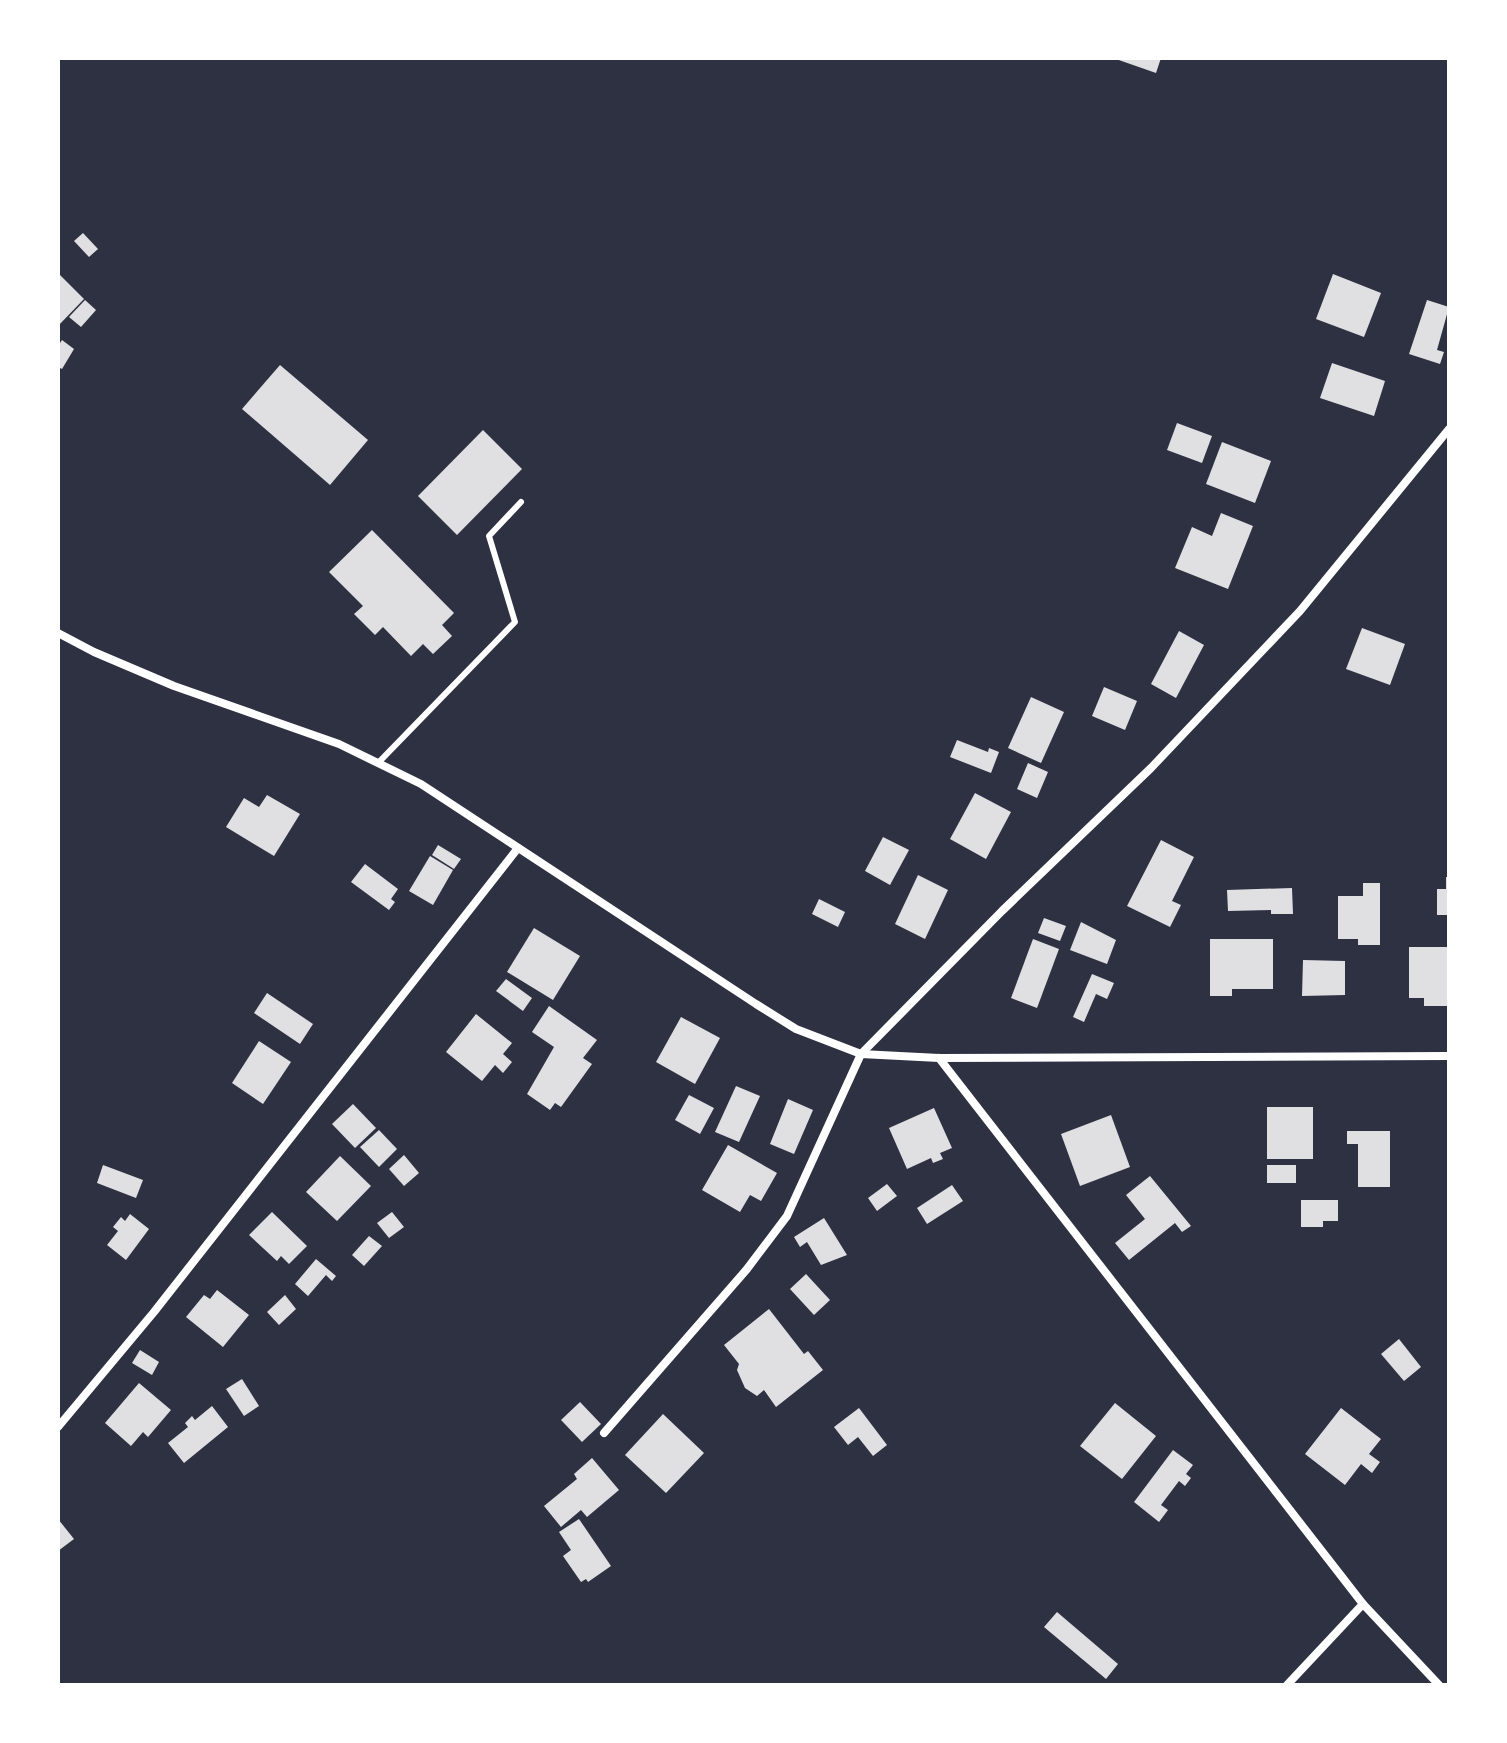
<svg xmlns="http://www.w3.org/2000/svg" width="1507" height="1743" font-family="'Source Sans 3',sans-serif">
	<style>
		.building { fill: #e0e0e3 }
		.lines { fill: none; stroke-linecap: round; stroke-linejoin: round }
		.service { stroke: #fff; stroke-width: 6 }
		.minor { stroke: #fff; stroke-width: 8 }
	</style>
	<rect width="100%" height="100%" fill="#2d3142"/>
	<!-- building -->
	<g class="building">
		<polygon points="1113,58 1161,58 1156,73"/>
		<polygon points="83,233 98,249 89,257 74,241"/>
		<polygon points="58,273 84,299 58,326"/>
		<polygon points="1333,274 1381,293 1364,337 1316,319"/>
		<polygon points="85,300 96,310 81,327 69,317"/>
		<polygon points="1427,300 1449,307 1437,350 1444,352 1440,364 1409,354"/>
		<polygon points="62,340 74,349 62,369 58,367 58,346"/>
		<polygon points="1332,363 1385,381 1374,416 1320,398"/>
		<polygon points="280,365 368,440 330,485 242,409"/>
		<polygon points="1177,423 1212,436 1202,463 1167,450"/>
		<polygon points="483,430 522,469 457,535 418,496"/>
		<polygon points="1222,442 1271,461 1255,503 1206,484"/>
		<polygon points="1221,513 1253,526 1228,589 1175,568 1192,527 1212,536"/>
		<polygon points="372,530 454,613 442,625 452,636 433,654 423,644 411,656 383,627 375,635 354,614 363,606 329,572"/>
		<polygon points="1362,628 1405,644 1390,685 1346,669"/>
		<polygon points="1179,631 1204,645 1176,698 1151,684"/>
		<polygon points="1104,687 1137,701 1125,730 1092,716"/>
		<polygon points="1031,697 1064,712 1041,763 1008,748"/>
		<polygon points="957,740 988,752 989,748 999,752 991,773 950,757"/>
		<polygon points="1028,763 1048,772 1037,798 1017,789"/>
		<polygon points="975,793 1011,812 986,859 950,839"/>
		<polygon points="267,795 300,814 274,856 226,827 244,798 259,807"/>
		<polygon points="883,837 909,850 890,885 865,871"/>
		<polygon points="1161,840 1194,857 1172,901 1181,905 1170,927 1127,906"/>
		<polygon points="438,845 461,859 454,869 432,855"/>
		<polygon points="430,856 453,870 433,905 409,891"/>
		<polygon points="365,864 398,889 391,899 395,902 389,910 351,882"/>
		<polygon points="918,875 948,890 925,939 895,924"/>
		<polygon points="1446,877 1449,877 1449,915 1437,915 1437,889 1446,889"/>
		<polygon points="1363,883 1380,883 1380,945 1358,945 1358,939 1338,939 1338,896 1363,896"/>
		<polygon points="1292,888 1293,914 1271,914 1271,910 1228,911 1227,890"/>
		<polygon points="819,899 845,912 838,927 812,914"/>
		<polygon points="1044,918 1066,926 1060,941 1038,933"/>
		<polygon points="1081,922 1116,940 1107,964 1070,950"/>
		<polygon points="534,928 580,956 553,1000 507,972"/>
		<polygon points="1033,939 1059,949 1037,1008 1011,998"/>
		<polygon points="1210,939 1273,939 1273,989 1232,989 1232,996 1210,996"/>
		<polygon points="1409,947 1449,947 1449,1006 1424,1006 1424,998 1409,998"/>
		<polygon points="1303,960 1345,961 1345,995 1302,996"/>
		<polygon points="1092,974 1114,983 1107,999 1096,994 1084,1022 1073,1017"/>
		<polygon points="506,979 532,998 523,1011 496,991"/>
		<polygon points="267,993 313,1024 300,1044 254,1013"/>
		<polygon points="549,1006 597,1040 583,1058 592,1064 561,1107 555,1103 550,1110 527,1094 554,1047 532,1032"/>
		<polygon points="476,1014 512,1043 503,1054 512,1062 503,1073 495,1065 482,1081 446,1052"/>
		<polygon points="681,1017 720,1038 695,1084 656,1062"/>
		<polygon points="259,1041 291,1062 263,1104 232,1083"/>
		<polygon points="736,1086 760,1096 739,1142 715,1132"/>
		<polygon points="689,1095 714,1108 700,1134 675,1120"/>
		<polygon points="788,1099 813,1110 794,1154 770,1144"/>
		<polygon points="353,1104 376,1128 355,1148 332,1124"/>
		<rect x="1267" y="1107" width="46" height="52"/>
		<polygon points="934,1108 952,1148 940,1153 943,1159 933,1163 931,1158 907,1169 889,1128"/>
		<polygon points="1111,1115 1130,1167 1080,1186 1061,1134"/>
		<polygon points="379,1130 397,1149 379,1167 360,1147"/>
		<polygon points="1347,1131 1390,1131 1390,1187 1358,1187 1358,1144 1347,1144"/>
		<polygon points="728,1145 777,1173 761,1201 750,1195 740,1212 702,1190"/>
		<polygon points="404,1155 419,1173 404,1186 389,1169"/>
		<polygon points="340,1156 371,1186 337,1221 306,1192"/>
		<polygon points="103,1165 143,1180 136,1198 97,1183"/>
		<rect x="1267" y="1165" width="29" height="18"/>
		<polygon points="1150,1176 1191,1226 1182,1232 1175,1223 1129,1260 1115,1243 1145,1219 1126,1195"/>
		<polygon points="887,1184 897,1196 877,1211 868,1198"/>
		<polygon points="952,1185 963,1201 927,1224 917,1208"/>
		<polygon points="1301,1200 1338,1200 1338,1221 1323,1221 1323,1227 1301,1227"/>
		<polygon points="272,1212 307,1246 289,1264 281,1256 277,1261 249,1235"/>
		<polygon points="392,1212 404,1227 389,1238 377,1223"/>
		<polygon points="130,1214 149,1229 126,1260 107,1245 118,1231 113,1227 121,1217 125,1221"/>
		<polygon points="824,1218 847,1255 821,1265 807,1242 800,1247 794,1237"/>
		<polygon points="369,1236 382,1246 364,1266 352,1255"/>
		<polygon points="316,1259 336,1276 332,1281 326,1275 308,1296 295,1284"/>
		<polygon points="806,1274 830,1300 814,1315 790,1289"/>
		<polygon points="217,1290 249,1315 223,1347 186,1317 204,1295 210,1299"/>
		<polygon points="285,1295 296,1309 279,1325 267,1312"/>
		<polygon points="769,1309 804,1354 808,1351 823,1370 776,1407 764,1390 757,1396 745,1388 737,1370 739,1364 724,1345"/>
		<polygon points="1399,1339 1421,1367 1404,1381 1381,1354"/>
		<polygon points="140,1350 159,1362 152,1375 132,1363"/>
		<polygon points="242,1379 259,1406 244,1416 226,1389"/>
		<polygon points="139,1383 171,1410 148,1437 143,1432 131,1446 105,1423"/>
		<polygon points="580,1402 601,1424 582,1442 561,1420"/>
		<polygon points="1115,1403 1156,1436 1122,1479 1080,1446"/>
		<polygon points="212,1406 228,1427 184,1463 168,1443 188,1427 185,1423 192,1416 195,1420"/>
		<polygon points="859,1408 887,1445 873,1456 858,1437 848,1445 834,1427"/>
		<polygon points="1341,1408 1381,1439 1369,1454 1380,1462 1372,1473 1361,1464 1345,1485 1305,1454"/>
		<polygon points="663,1414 704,1453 666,1493 625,1455"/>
		<polygon points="1173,1450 1193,1465 1186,1474 1191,1478 1185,1486 1179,1481 1161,1505 1168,1510 1159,1522 1134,1502"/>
		<polygon points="592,1458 619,1490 587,1517 581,1510 561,1527 544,1506 577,1479 574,1474"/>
		<polygon points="58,1519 74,1539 58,1551"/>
		<polygon points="579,1519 611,1566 588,1582 586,1579 581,1582 563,1556 571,1550 559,1532"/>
		<polygon points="1057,1612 1118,1664 1106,1679 1044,1627"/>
	</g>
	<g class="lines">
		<!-- service -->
		<polyline class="service" points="378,763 515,622 489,536 521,502"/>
		<!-- minor -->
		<g class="minor">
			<polyline points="58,633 94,652 174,686 339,744 421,784 756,1004 796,1029 861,1054 939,1058 1449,1056"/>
			<polyline points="939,1058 1363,1604 1439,1685"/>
			<polyline points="58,1427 154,1312 518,848"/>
			<polyline points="604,1433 747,1269 787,1216 861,1054 1002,911 1151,768 1300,611 1449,429"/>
			<polyline points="1287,1685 1363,1604"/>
		</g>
	</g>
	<!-- border -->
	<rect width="1507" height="1743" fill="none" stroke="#ffffff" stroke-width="120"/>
</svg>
